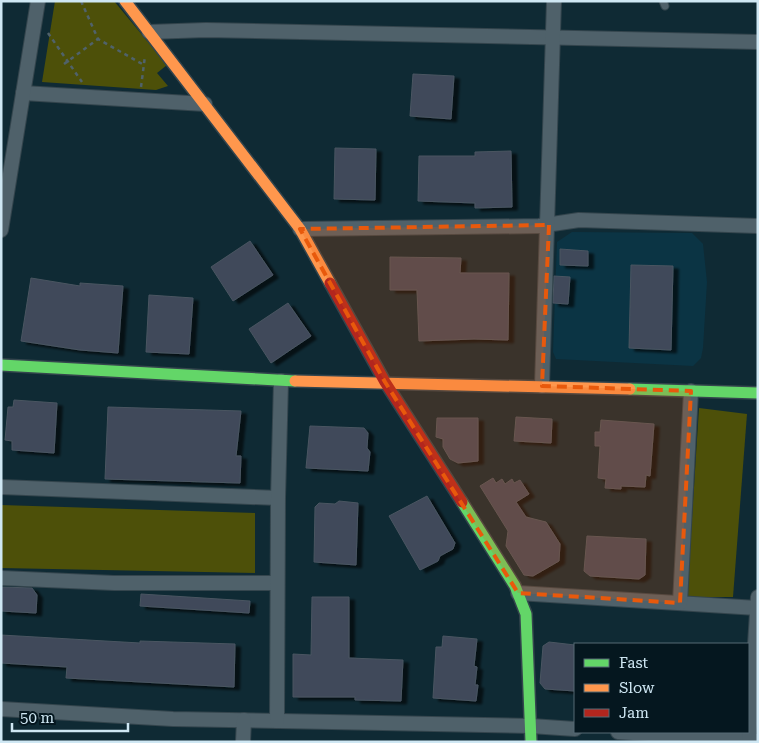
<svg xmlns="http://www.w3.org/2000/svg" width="759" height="743" font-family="'Roboto Serif',serif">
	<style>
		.built { fill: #0b3444 }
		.green { fill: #4d5009 }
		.building { fill: #3f4a5a; stroke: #4a5561; filter: url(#shadow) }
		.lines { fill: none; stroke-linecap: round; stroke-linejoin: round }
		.lane-casing { stroke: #34454d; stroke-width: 9 }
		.street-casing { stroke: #34454d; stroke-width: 16 }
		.fast-casing { stroke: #34454d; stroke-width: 14 }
		.slow-casing { stroke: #34454d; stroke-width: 14 }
		.jam-casing { stroke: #34454d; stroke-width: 14 }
		.path { stroke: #50626a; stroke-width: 2.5; stroke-dasharray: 4 4; stroke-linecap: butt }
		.lane { stroke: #4f616a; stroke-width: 7 }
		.street { stroke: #4f616a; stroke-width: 14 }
		.fast { stroke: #63d668; stroke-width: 11 }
		.slow { stroke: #ff974d; stroke-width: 11 }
		.jam { stroke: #b3261e; stroke-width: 11 }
		.marked { fill: #e8590c; fill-opacity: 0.2; stroke: #e8590c; stroke-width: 4; stroke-dasharray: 10 6; stroke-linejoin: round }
	</style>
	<defs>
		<filter id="shadow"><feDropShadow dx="5.5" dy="3" stdDeviation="1" flood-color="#0009"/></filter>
	</defs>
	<rect width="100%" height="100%" fill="#0f2a34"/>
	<!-- built -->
	<polygon class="built" points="572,232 692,233 703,244 707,282 703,348 701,358 693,366 556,359 553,352 557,242"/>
	<!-- green -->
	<g class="green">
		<polygon points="55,1 114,1 167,65 157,73 168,86 156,90 42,82"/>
		<polygon points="699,408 747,414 733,597 687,597"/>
		<polygon points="1,505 255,513 255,573 1,568"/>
	</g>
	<!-- building -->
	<g class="building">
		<polygon points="413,74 454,76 451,119 410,116"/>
		<polygon points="335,148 376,149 375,200 334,199"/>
		<polygon points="511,151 512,207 475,208 475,203 418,201 419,156 475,156 475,152"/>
		<polygon points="250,241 273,275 233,301 211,267"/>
		<polygon points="560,249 588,251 588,266 560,265"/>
		<polygon points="390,257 461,258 460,273 509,273 508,340 474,339 419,341 417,290 390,290"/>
		<polygon points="631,265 673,266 671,350 629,348"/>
		<polygon points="554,276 570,277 568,304 553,303"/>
		<polygon points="31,278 80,286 80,283 123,286 118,353 80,350 21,341"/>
		<polygon points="149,295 193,298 189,354 146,352"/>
		<polygon points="288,303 311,336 271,363 249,329"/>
		<polygon points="14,400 57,403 54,453 12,450 12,441 5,440 8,407 13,407"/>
		<polygon points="108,407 241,411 236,456 241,456 240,483 105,479"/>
		<polygon points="516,417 552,419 551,443 514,441"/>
		<polygon points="437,418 478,418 478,461 458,463 450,459 443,447 443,439 436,437"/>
		<polygon points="601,420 654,424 650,476 646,475 645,487 621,486 621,489 605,488 606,479 598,478 600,446 595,446 595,432 600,432"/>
		<polygon points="310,426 364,428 368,433 367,448 370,452 368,471 306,468"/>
		<polygon points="493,478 496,483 502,479 505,484 512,479 514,483 520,480 529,494 516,502 526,517 546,522 560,544 559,561 533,576 524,575 506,546 508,531 480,486"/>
		<polygon points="427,496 455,543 453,549 440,556 438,561 420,570 389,516"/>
		<polygon points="339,501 358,503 356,565 314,562 315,507 319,503 335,504"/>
		<polygon points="587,536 646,539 645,575 639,579 590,576 584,571"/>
		<polygon points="1,587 32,588 37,595 36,613 1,611"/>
		<polygon points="141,594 250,601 249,613 140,606"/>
		<polygon points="312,597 349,597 349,658 403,660 401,701 355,700 355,697 293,697 293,654 311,655"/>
		<polygon points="1,635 140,643 140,641 235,644 234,687 66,678 67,667 1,663"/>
		<polygon points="443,636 477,639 474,666 477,667 475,685 478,685 476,701 433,698 436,647 442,647"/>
		<polygon points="549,642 575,645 575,691 545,689 540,683 543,646"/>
	</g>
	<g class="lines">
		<defs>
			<polyline id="lane" points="663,1 665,6"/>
			<g id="street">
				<polyline points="149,32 206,30 758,42"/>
				<polyline points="23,93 205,104"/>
				<polyline points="300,229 539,226 579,220 758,226"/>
				<polyline points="1,230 38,1"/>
				<polyline points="542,386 554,1"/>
				<polyline points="1,487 278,498"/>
				<polyline points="1,578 114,583 277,583"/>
				<polyline points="518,593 757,608"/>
				<polyline points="680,603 691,391"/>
				<polyline points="1,709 173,719 531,726 575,729"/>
				<polyline points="277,721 278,498 281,381"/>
				<polyline points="618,732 756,741"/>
				<polyline points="749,741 758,597"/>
				<polyline points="243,742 244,720"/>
			</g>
			<g id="fast">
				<polyline points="1,365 295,381"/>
				<polyline points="630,389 758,393"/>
				<polyline points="462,502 515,586 526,614 531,742"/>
			</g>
			<g id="slow">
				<polyline points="125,1 300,229 330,283"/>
				<polyline points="295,381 630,389"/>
			</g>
			<polyline id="jam" points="330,283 385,382 462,502"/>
		</defs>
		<!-- lane casing -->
		<use href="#lane" class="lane-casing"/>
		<!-- street casing -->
		<use href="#street" class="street-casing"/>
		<!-- fast casing -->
		<use href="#fast" class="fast-casing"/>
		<!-- slow casing -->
		<use href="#slow" class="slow-casing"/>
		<!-- jam casing -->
		<use href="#jam" class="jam-casing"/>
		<!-- path -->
		<g class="path">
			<polyline points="81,1 98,39 144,65"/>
			<polyline points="48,33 82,82"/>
			<polyline points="64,64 98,39"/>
			<polyline points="141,87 145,56"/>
		</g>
		<!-- lane -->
		<use href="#lane" class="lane"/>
		<!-- street -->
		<use href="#street" class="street"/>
		<!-- fast -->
		<use href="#fast" class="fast"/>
		<!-- slow -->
		<use href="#slow" class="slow"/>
		<!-- jam -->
		<use href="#jam" class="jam"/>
	</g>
	<!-- marked area -->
	<path class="marked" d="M549,225L542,386L691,391L680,603L518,593L385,382L300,229Z"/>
	<!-- border -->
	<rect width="759" height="743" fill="none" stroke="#cfe7f3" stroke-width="5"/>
	<!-- legend -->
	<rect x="574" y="643" width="175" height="90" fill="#05171f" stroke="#566a74"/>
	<rect x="584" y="659" width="25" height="8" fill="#63d668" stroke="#566a74"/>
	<text x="619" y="668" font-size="15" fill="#cfe7f3">Fast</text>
	<rect x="584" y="684" width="25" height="8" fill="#ff974d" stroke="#566a74"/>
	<text x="619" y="693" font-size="15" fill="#cfe7f3">Slow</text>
	<rect x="584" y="709" width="25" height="8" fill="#b3261e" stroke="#566a74"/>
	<text x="619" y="718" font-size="15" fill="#cfe7f3">Jam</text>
	<!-- scale -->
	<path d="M12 723v8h116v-8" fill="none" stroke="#cfe7f3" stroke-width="2.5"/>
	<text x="20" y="723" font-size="15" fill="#cfe7f3" stroke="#05171f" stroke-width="4" paint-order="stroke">50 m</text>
</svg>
